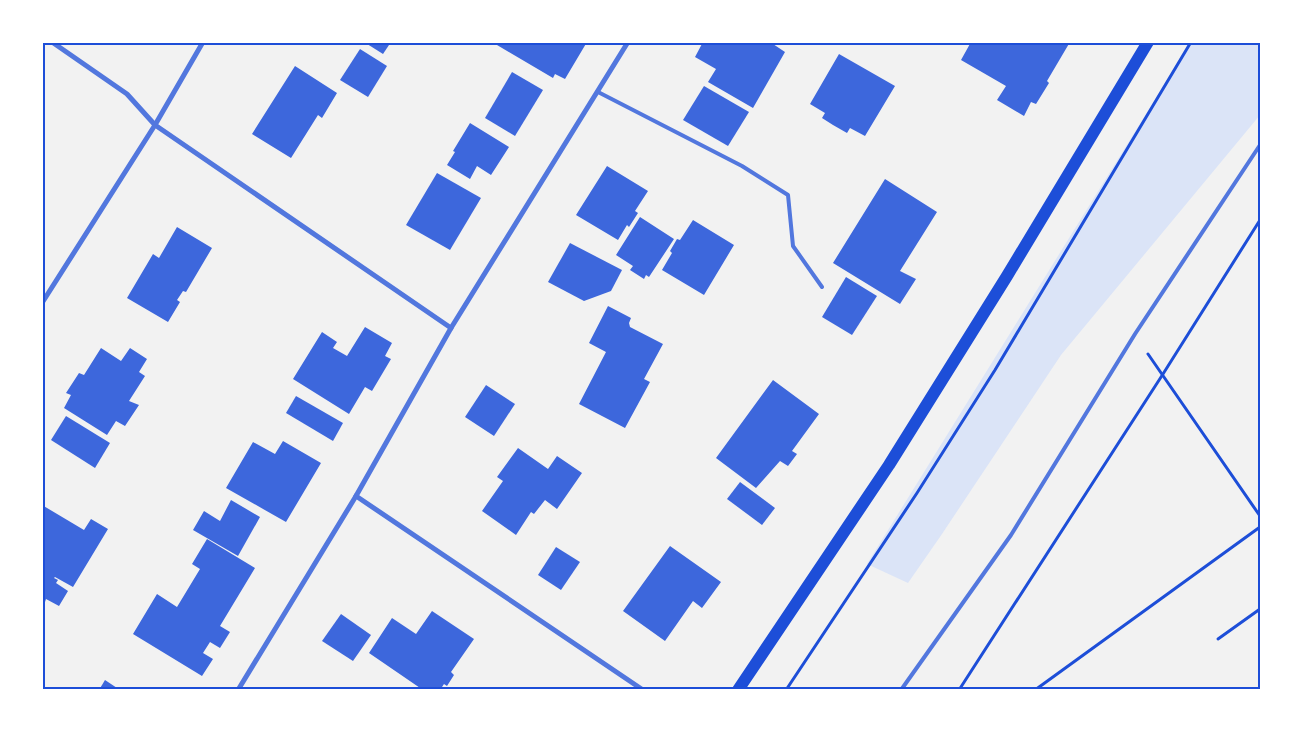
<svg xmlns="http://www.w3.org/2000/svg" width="1303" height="732" font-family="Barlow,sans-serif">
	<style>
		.green { fill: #dbe4f7 }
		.building { fill: #3d67dc }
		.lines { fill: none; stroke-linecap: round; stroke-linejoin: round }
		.path { stroke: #1d4ed8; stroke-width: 3 }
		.service { stroke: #5277de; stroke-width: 4 }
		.minor { stroke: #5277de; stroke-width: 5 }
		.primary { stroke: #1d4ed8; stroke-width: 12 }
		.neatline { fill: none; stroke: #1d4ed8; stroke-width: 2 }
	</style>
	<rect width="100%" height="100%" fill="#f2f2f2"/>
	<!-- green -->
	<polygon class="green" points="1190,43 1260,43 1260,115 1061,355 942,534 908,583 867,564"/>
	<!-- building -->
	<g class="building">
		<polygon points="364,42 391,42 383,54"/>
		<polygon points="498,42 587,42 565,79 555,74 553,78 497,45"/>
		<polygon points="703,42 770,42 785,52 753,108 708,82 716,69 695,57"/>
		<polygon points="971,42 1070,42 1047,81 1049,83 1036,104 1031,102 1024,116 997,100 1006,86 961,60"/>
		<polygon points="360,49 387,66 368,97 340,80"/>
		<polygon points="839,54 895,86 865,136 850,128 847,133 833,125 822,118 825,113 810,104"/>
		<polygon points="295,66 337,93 322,118 318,115 291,158 252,134"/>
		<polygon points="512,72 543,90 515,136 485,118"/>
		<polygon points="704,86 749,112 728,146 683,120"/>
		<polygon points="470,123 509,147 491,175 477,166 470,179 447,165 455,152 453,151"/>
		<polygon points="607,166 648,191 635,211 638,213 629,227 627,225 618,240 576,215"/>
		<polygon points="437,173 481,198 450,250 406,225"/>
		<polygon points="885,179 937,212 900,271 916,279 900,304 833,263"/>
		<polygon points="640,217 674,239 649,277 646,275 644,279 630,270 633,266 616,255"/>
		<polygon points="693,220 734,245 704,295 662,270 672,253 670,251 677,239 680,240"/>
		<polygon points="177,227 212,248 186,292 183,291 177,300 180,302 168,322 127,298 153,254 159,258"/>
		<polygon points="570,243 622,270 611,291 584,301 548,282"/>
		<polygon points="846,277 877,296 852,335 822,317"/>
		<polygon points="608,306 631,318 629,323 630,327 663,344 644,379 650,382 625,428 579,404 606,352 589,343"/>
		<polygon points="365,327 392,343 385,356 391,359 372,391 365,387 349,414 293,379 322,332 337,342 333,348 347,356"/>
		<polygon points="101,348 121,361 130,348 147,359 139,372 145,376 129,401 139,405 125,426 116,421 107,435 64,408 71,395 66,393 79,373 84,375"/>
		<polygon points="773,380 819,414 792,451 797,454 788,466 780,461 756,488 716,458"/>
		<polygon points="486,385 515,404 494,436 465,417"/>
		<polygon points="296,396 343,423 333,441 286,413"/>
		<polygon points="66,416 110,443 95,468 51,440"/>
		<polygon points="283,441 321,463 286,522 226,488 253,442 275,454"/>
		<polygon points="518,448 548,469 557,456 582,473 557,509 545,500 534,514 531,512 516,535 482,511 503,481 497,477"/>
		<polygon points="740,482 775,508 762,525 727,499"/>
		<polygon points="231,500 260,517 238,556 193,530 204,511 220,521"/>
		<polygon points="42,505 84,530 91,519 108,529 73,587 55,577 54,578 58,580 56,583 68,591 59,606 46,599 45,602 42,601"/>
		<polygon points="207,539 255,568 220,626 230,632 220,648 210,642 203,653 213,659 202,676 133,634 157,594 177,607 200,569 192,564"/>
		<polygon points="670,546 721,582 702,608 693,601 665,641 623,611"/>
		<polygon points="556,547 580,562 561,590 538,575"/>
		<polygon points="432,611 474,639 451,672 454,675 447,686 444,684 440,690 423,690 369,653 392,618 416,634"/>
		<polygon points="341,614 371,635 353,661 322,641"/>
		<polygon points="105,680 120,690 99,690"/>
	</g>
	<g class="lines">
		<!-- path -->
		<g class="path">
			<polyline points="1148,354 1260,516"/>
			<polyline points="1218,639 1260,609"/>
			<polyline points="786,690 917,493 995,370 1191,42"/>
			<polyline points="959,690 1163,374 1260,220"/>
			<polyline points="1035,690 1260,527"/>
		</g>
		<!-- service -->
		<g class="service">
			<polyline points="598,92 742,166 788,195 793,246 822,287"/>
			<polyline points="901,690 1011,535 1135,334 1260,145"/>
		</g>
		<!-- minor -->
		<g class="minor">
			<polyline points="52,42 127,94 155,125 451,328"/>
			<polyline points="42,303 155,125 203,42"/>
			<polyline points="356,496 643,690"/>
			<polyline points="238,690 356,496 451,328 628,42"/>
		</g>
		<!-- primary -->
		<polyline class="primary" points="738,690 889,465 1007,276 1148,42"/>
	</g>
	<!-- border -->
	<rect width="1303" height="732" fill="none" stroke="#ffffff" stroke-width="88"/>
	<rect x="44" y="44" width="1215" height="644" class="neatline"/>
</svg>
